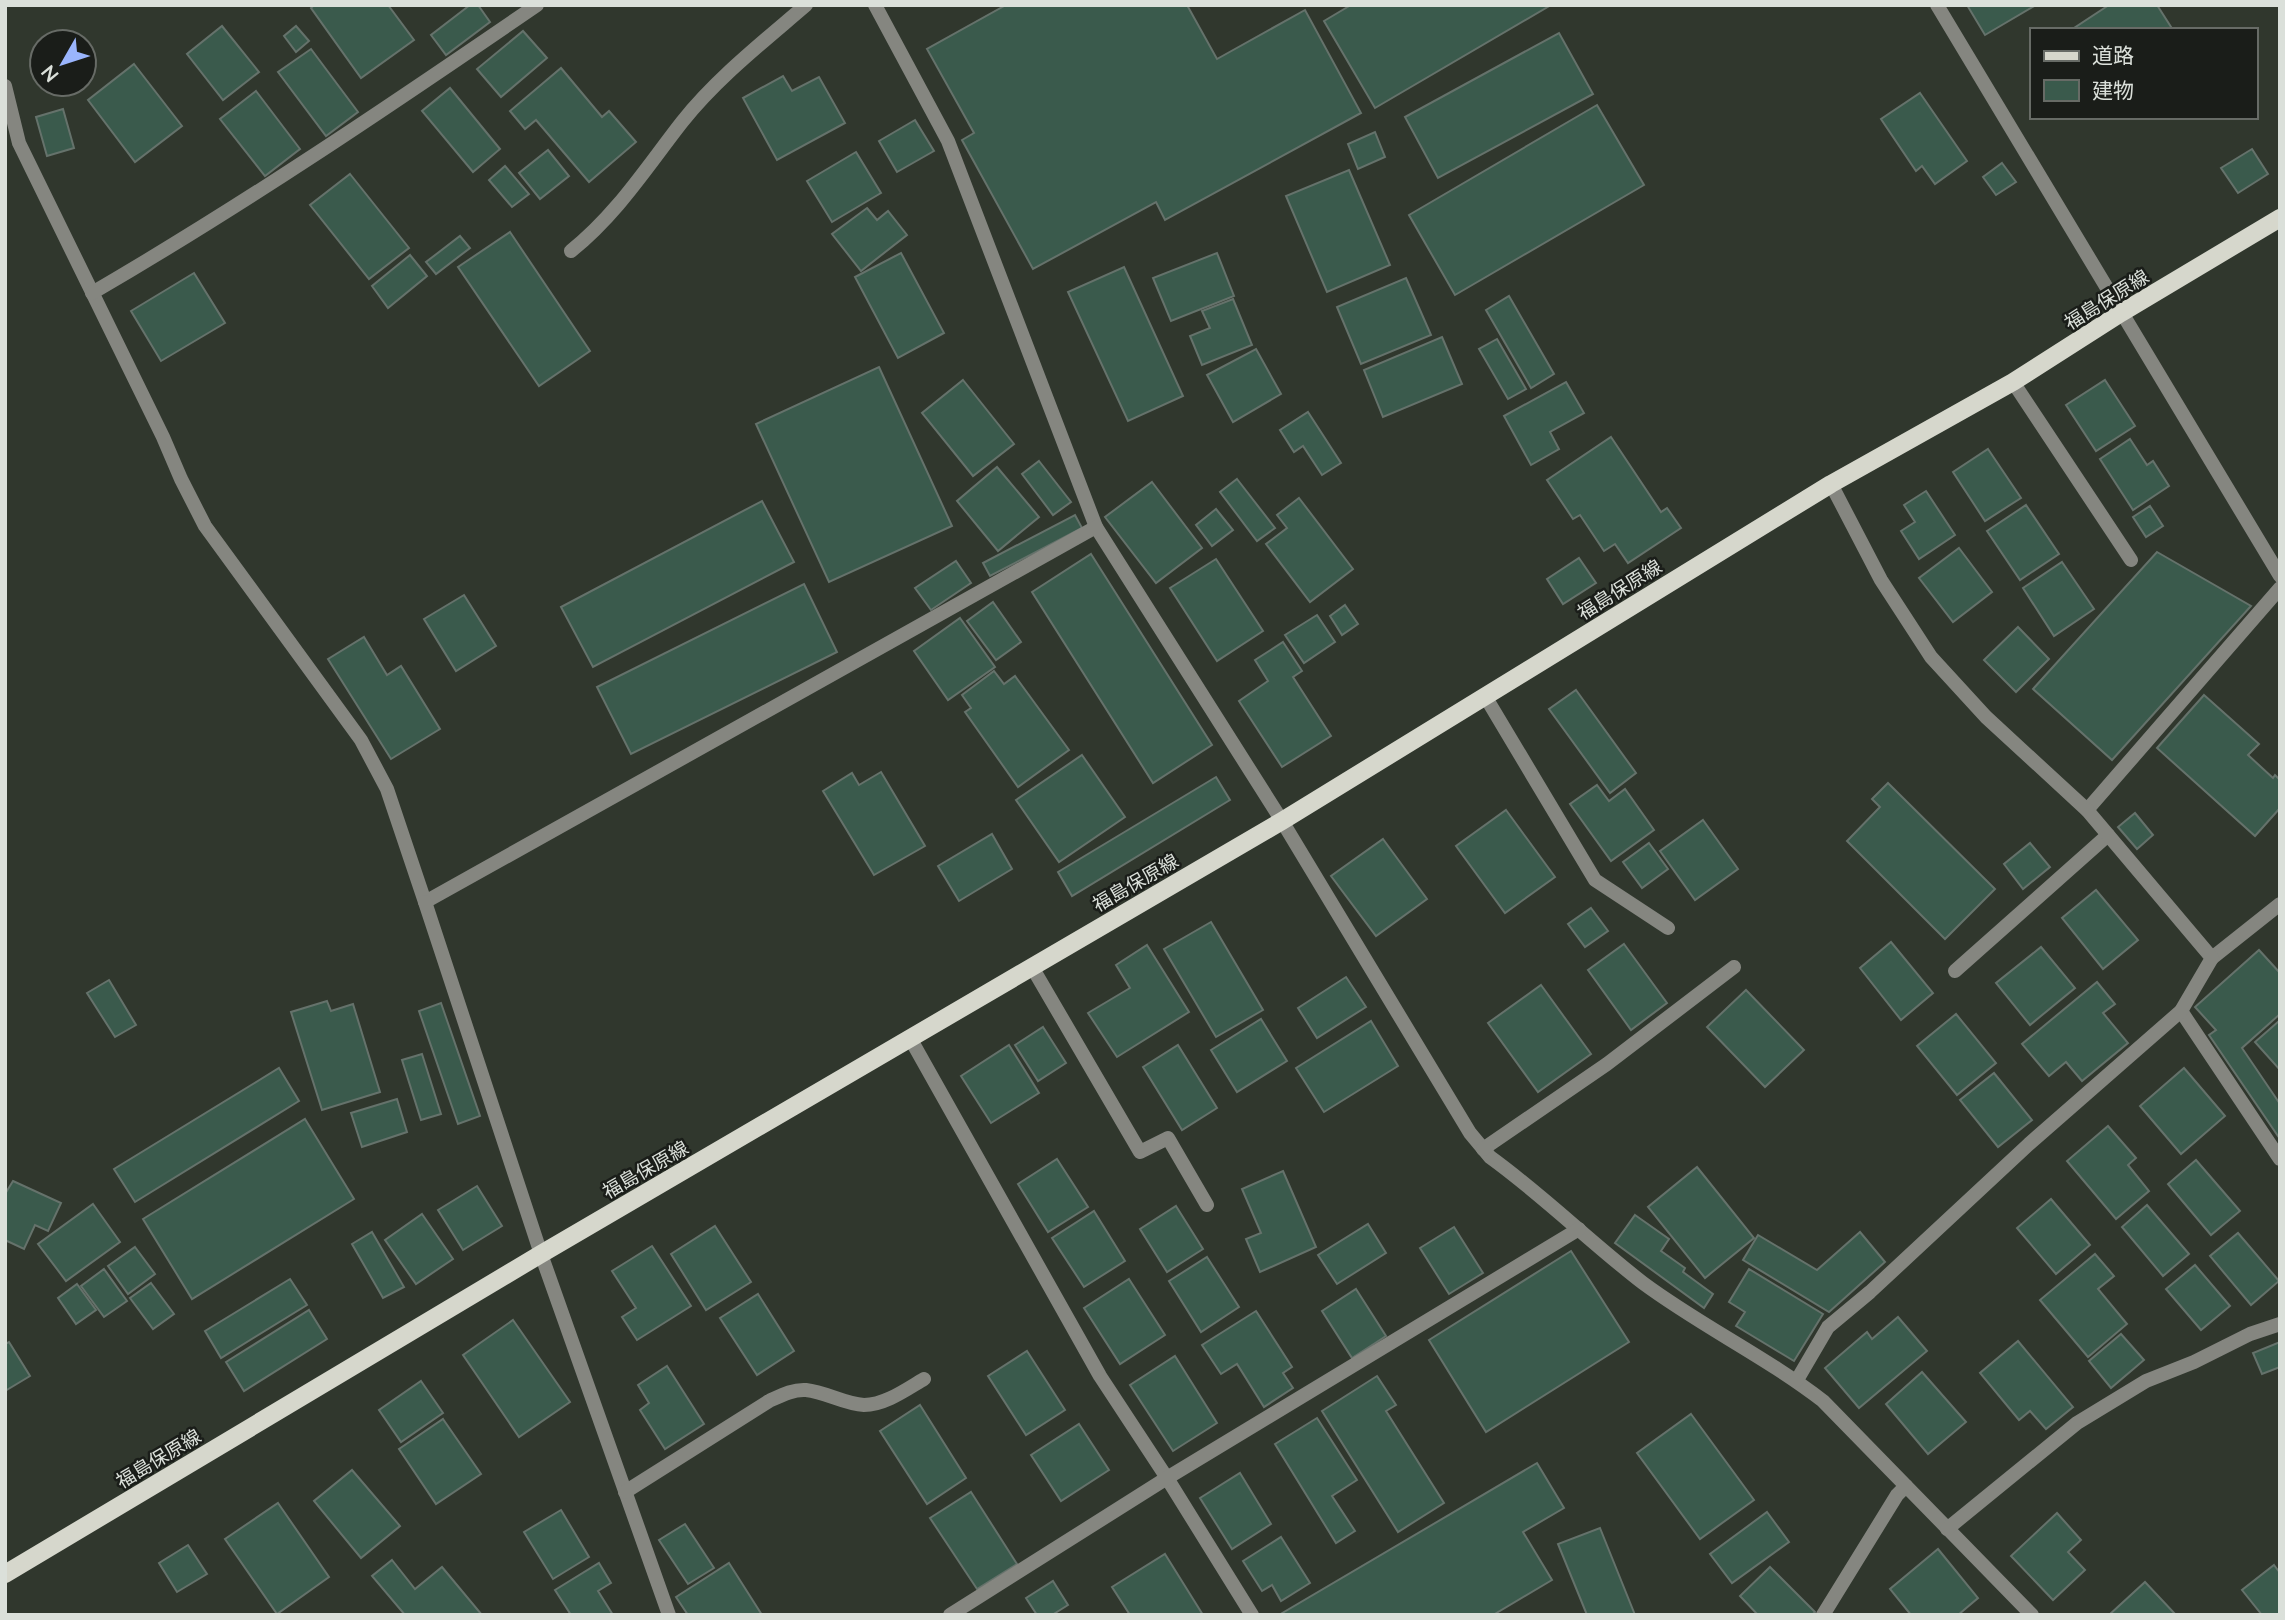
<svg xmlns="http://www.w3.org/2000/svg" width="2285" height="1620" font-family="Lato,'Noto Sans JP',sans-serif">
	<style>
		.building { fill: #3a5a4c; stroke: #65726b; stroke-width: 2 }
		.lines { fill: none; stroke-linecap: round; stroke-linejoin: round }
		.minor { stroke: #858680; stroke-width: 14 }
		.primary { stroke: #d6d7cc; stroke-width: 18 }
		.labels { text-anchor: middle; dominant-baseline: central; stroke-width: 5; stroke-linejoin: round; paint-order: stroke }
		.street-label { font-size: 19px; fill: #dbe0da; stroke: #1a1d19 }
	</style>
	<rect width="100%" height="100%" fill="#30372d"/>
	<!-- building -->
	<g class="building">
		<polygon points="314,5 388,5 414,40 361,78 311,8"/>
		<polygon points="470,5 478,5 490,22 446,55 431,35"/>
		<polygon points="1006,5 1187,5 1217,59 1305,10 1361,113 1165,220 1156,202 1033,269 962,140 974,133 927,49"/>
		<polygon points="1351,5 1551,5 1375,108 1324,21"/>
		<polygon points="1967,5 2036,5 1985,35"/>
		<polygon points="2109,5 2157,5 2173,30 2071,30"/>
		<polygon points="222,26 259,72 223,100 187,54"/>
		<polygon points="296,26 309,41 296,52 284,36"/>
		<polygon points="523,31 547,58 501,97 477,69"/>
		<polygon points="1559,33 1593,94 1438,178 1405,117"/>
		<polygon points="311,49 358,112 326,136 278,72"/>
		<polygon points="134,64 182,126 135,162 88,100"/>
		<polygon points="561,68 602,117 609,111 636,142 589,182 536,120 525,129 510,111"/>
		<polygon points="783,76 792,91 819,77 845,123 777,160 743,98"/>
		<polygon points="450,88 500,149 473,172 422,111"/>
		<polygon points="256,91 300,149 265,176 220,119"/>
		<polygon points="1920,93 1967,161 1935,184 1922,166 1916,171 1881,119"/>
		<polygon points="1597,105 1644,185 1455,295 1409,215"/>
		<polygon points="63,109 74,148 47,156 36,117"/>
		<polygon points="915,120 934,151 897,172 879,141"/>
		<polygon points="1375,132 1385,157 1358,169 1348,144"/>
		<polygon points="2252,149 2268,174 2238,193 2221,168"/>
		<polygon points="548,150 569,176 540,199 519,173"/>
		<polygon points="856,152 881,193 832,222 807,181"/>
		<polygon points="2002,163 2016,182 1996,195 1983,177"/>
		<polygon points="505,166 529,194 512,207 489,180"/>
		<polygon points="1349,170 1390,265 1327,292 1286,196"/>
		<polygon points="350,174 409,248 369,279 310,205"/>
		<polygon points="867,208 877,220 888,211 907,235 861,271 832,234"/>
		<polygon points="510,232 590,351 539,386 458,267"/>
		<polygon points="460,236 470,248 436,274 426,262"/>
		<polygon points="901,253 944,333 898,358 855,277"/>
		<polygon points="1217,253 1234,296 1171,321 1153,278"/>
		<polygon points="410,255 427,276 388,308 372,286"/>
		<polygon points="1124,267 1183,396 1128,421 1068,292"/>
		<polygon points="194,273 225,323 161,361 131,311"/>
		<polygon points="1406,278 1431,335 1361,364 1337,307"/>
		<polygon points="1509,296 1554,374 1531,388 1486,310"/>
		<polygon points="1233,299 1252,345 1202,365 1190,336 1210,328 1202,311"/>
		<polygon points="1442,337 1462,384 1383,417 1364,370"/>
		<polygon points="1497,339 1526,389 1508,399 1479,349"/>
		<polygon points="1256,349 1281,394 1233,422 1207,375"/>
		<polygon points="879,367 952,526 829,582 756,424"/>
		<polygon points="963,380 1014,444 973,476 922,413"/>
		<polygon points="2105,380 2135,426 2096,451 2066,405"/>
		<polygon points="1566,382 1584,413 1550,432 1559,449 1531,465 1504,416"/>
		<polygon points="1308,412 1341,463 1322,475 1303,446 1294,452 1280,430"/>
		<polygon points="1611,437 1661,512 1667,508 1681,528 1628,563 1615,544 1604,551 1580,515 1573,519 1547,480"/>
		<polygon points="2130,439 2147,465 2153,461 2169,486 2133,510 2100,459"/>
		<polygon points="1988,449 2021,498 1985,521 1953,472"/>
		<polygon points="1039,461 1071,502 1053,515 1022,474"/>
		<polygon points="997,467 1039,517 998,551 957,501"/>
		<polygon points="1237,479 1275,528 1257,541 1220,492"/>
		<polygon points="1152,482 1202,548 1156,583 1105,517"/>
		<polygon points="1926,491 1955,535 1919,559 1901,531 1915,522 1904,505"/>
		<polygon points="1299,498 1353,569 1310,602 1266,544 1287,528 1277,515"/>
		<polygon points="762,501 794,562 593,667 561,607"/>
		<polygon points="2026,505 2059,554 2020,580 1987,531"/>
		<polygon points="2150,506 2163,526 2146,537 2133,517"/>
		<polygon points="1216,509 1233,530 1212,546 1196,525"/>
		<polygon points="1075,515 1082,528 990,576 983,563"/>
		<polygon points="1959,548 1992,592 1953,622 1919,578"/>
		<polygon points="2157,552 2251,606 2112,760 2033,689"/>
		<polygon points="1091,554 1212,745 1153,783 1032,592"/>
		<polygon points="1579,558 1596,583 1563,604 1547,579"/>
		<polygon points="1216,559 1263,631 1217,661 1170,588"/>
		<polygon points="956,561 971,583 931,610 915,588"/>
		<polygon points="2062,562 2094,609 2054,636 2023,588"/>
		<polygon points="804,584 837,652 631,754 597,687"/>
		<polygon points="464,595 496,646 456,671 424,619"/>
		<polygon points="993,602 1021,642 996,660 967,621"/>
		<polygon points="1345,605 1358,624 1342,635 1330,616"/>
		<polygon points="1317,615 1335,642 1304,663 1285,635"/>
		<polygon points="960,618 995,667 948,700 914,651"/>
		<polygon points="2018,627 2049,659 2016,692 1984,660"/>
		<polygon points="364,637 387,675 401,666 440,729 391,759 328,659"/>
		<polygon points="1283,642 1302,671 1293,677 1331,736 1282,767 1239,701 1268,681 1255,660"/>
		<polygon points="994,671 1004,684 1015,676 1069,750 1018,787 965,712 971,708 962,695"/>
		<polygon points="1576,690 1636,773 1610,793 1549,709"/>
		<polygon points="2204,695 2259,744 2248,755 2273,778 2275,775 2280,780 2280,808 2255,836 2157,748"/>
		<polygon points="1082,755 1125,817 1059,862 1016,800"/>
		<polygon points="881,772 925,846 874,875 823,791 852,773 859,785"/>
		<polygon points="1216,777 1230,800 1072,896 1058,872"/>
		<polygon points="1888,783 1995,889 1945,939 1847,841 1880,807 1872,799"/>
		<polygon points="1597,785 1609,801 1625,789 1654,830 1611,861 1570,804"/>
		<polygon points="1506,810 1555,877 1505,913 1456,846"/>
		<polygon points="2135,813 2153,835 2137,849 2118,827"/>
		<polygon points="1703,820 1738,869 1695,900 1660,851"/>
		<polygon points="992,834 1012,869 959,901 938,866"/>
		<polygon points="1383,839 1427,899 1376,936 1331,876"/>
		<polygon points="1649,843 1668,869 1642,888 1623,862"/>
		<polygon points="2030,843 2050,867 2023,889 2004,864"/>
		<polygon points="2096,890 2138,940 2103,969 2062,918"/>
		<polygon points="1591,908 1608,931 1585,947 1568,924"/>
		<polygon points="1211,922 1263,1010 1216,1037 1164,949"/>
		<polygon points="1891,942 1933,993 1901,1020 1860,968"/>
		<polygon points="1624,944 1667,1003 1631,1030 1588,970"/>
		<polygon points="1147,945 1189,1012 1117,1057 1088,1013 1130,988 1116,965"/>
		<polygon points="2041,947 2075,988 2030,1025 1996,983"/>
		<polygon points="2259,950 2280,973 2280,1014 2242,1048 2280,1104 2280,1139 2209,1035 2216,1030 2195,1007"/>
		<polygon points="1346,977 1366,1007 1317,1038 1298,1008"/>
		<polygon points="109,980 136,1025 115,1037 87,993"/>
		<polygon points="2097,982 2115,1004 2103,1013 2128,1043 2082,1081 2066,1062 2049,1076 2022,1044"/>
		<polygon points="1541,985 1591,1054 1538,1092 1488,1023"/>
		<polygon points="1746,990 1804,1050 1765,1087 1707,1027"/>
		<polygon points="327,1001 331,1011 353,1004 380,1092 322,1110 291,1012"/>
		<polygon points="441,1003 480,1116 458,1124 419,1011"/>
		<polygon points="1956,1014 1996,1063 1957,1095 1917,1046"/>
		<polygon points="1261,1019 1287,1061 1237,1092 1211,1050"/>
		<polygon points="1371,1021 1398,1066 1324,1112 1296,1068"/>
		<polygon points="2279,1021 2280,1021 2280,1070 2255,1042"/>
		<polygon points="1043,1027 1066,1063 1038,1081 1015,1045"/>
		<polygon points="1009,1045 1039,1093 991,1123 961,1076"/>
		<polygon points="1178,1045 1217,1108 1182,1130 1143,1067"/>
		<polygon points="422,1054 441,1114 421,1120 402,1060"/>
		<polygon points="279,1068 299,1101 135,1202 114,1169"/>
		<polygon points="2184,1068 2225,1116 2181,1154 2140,1106"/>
		<polygon points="1994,1073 2032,1120 1998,1147 1960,1100"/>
		<polygon points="397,1099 407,1132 362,1147 351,1113"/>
		<polygon points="305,1119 354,1199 192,1299 143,1219"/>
		<polygon points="2108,1126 2136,1158 2128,1165 2149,1191 2116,1219 2067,1161"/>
		<polygon points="1057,1159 1088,1207 1048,1232 1018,1184"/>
		<polygon points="2196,1160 2240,1211 2211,1235 2168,1184"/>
		<polygon points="1697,1167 1754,1238 1705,1278 1648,1207"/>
		<polygon points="1283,1171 1316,1247 1260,1272 1246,1239 1261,1233 1242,1189"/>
		<polygon points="13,1181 61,1203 48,1231 35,1225 24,1249 5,1240 5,1194"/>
		<polygon points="477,1186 502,1226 463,1250 438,1210"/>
		<polygon points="2051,1199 2090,1245 2056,1274 2017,1228"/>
		<polygon points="93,1204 120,1242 66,1281 38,1244"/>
		<polygon points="2147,1205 2189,1254 2163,1276 2122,1227"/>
		<polygon points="1176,1206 1203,1249 1167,1272 1140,1229"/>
		<polygon points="1094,1211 1125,1261 1084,1287 1052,1238"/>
		<polygon points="422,1214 453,1259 416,1284 385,1240"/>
		<polygon points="1635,1215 1669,1239 1661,1251 1685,1268 1683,1272 1713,1294 1704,1308 1615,1243"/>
		<polygon points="1368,1224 1386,1253 1337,1284 1318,1255"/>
		<polygon points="715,1226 751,1282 706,1310 671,1254"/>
		<polygon points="1454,1227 1483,1273 1449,1294 1420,1248"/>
		<polygon points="372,1232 404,1287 383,1298 352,1244"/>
		<polygon points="1860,1232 1885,1262 1829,1312 1743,1260 1758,1235 1817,1270"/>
		<polygon points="2238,1233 2279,1281 2251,1305 2210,1256"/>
		<polygon points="652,1246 691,1306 637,1340 622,1317 636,1308 612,1271"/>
		<polygon points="135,1247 155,1274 128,1294 108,1266"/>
		<polygon points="1571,1251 1629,1342 1486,1432 1429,1340"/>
		<polygon points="2095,1254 2114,1276 2098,1289 2127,1324 2088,1357 2040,1300"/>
		<polygon points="1207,1257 1239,1307 1201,1332 1169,1281"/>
		<polygon points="2195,1265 2230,1306 2201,1330 2166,1289"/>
		<polygon points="104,1269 127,1301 104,1317 81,1286"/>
		<polygon points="1749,1269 1823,1314 1794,1361 1736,1326 1745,1312 1729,1302"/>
		<polygon points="290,1279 307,1305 221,1358 205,1331"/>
		<polygon points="1129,1279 1165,1335 1120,1364 1084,1308"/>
		<polygon points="151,1283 174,1314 153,1329 130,1298"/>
		<polygon points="77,1284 96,1310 76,1324 58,1298"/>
		<polygon points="1356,1289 1386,1336 1352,1358 1322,1311"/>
		<polygon points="758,1294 794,1351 757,1375 720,1318"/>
		<polygon points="309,1310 327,1339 244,1391 226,1362"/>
		<polygon points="1256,1311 1292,1367 1283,1373 1293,1388 1264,1407 1237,1364 1221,1374 1202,1345"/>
		<polygon points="1898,1317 1927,1351 1859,1408 1825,1368 1867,1332 1872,1339"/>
		<polygon points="513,1320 570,1402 519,1437 463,1355"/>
		<polygon points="2121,1334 2144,1360 2111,1388 2089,1361"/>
		<polygon points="2018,1341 2073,1407 2046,1429 2030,1411 2019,1420 1980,1373"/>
		<polygon points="9,1342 30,1376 5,1391 5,1344"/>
		<polygon points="2280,1342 2280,1367 2262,1374 2253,1353"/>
		<polygon points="1027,1351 1065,1410 1026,1435 988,1376"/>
		<polygon points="1175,1356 1217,1423 1173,1451 1130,1385"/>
		<polygon points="667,1366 704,1424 665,1449 640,1410 649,1403 638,1385"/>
		<polygon points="1922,1372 1966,1422 1928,1454 1886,1404"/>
		<polygon points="1377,1376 1396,1405 1386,1411 1444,1503 1398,1532 1322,1411"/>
		<polygon points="421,1381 443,1413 401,1442 379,1410"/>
		<polygon points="920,1405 966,1478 927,1504 880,1431"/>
		<polygon points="1691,1414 1754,1500 1700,1539 1637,1453"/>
		<polygon points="1317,1418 1357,1480 1332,1496 1355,1531 1336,1543 1275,1444"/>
		<polygon points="443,1419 481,1474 436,1504 399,1449"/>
		<polygon points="1079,1424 1109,1470 1061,1501 1031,1455"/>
		<polygon points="1537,1463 1564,1508 1523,1532 1552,1580 1493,1615 1279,1615"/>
		<polygon points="352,1470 400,1526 361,1558 314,1501"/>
		<polygon points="1240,1473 1271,1524 1232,1549 1200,1498"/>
		<polygon points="971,1492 1017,1564 977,1589 930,1518"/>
		<polygon points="278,1503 329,1577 277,1614 225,1539"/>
		<polygon points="561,1510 589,1557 553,1579 524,1532"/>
		<polygon points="1767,1512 1789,1542 1732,1583 1710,1554"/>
		<polygon points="2057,1513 2081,1540 2068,1552 2085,1570 2053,1600 2011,1556"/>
		<polygon points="685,1524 714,1568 688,1584 659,1540"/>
		<polygon points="1600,1528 1635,1615 1587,1615 1558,1544"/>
		<polygon points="1281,1537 1310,1583 1281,1601 1272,1585 1262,1591 1243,1561"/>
		<polygon points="188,1545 207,1574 177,1592 159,1563"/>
		<polygon points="1938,1549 1978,1598 1958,1615 1911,1615 1890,1589"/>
		<polygon points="1165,1554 1203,1615 1130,1615 1112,1587"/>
		<polygon points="392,1560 415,1589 442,1567 482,1615 405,1615 372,1576"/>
		<polygon points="599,1563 611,1583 598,1591 613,1615 571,1615 555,1590"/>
		<polygon points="729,1563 762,1615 688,1615 676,1597"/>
		<polygon points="2274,1565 2280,1573 2280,1615 2262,1615 2242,1590"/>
		<polygon points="1770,1567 1815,1612 1812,1615 1758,1615 1740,1596"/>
		<polygon points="1053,1581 1068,1605 1052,1615 1037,1615 1026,1598"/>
		<polygon points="2145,1582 2176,1615 2109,1615"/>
	</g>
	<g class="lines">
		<!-- minor -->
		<g class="minor">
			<path d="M875,5L948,141L1096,527L1282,821L1470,1133L1490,1157C1544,1196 1591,1243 1643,1283C1701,1326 1766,1357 1823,1401L2032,1615"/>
			<polyline points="1937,5 2280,576"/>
			<polyline points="5,86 19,143 163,437 181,479 205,526 361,740 387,789 425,902 1096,527"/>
			<path d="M571,251C617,214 646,168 682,122C717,78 763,42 806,5"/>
			<path d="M92,293C245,204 391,105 537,5"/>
			<polyline points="2013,382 2131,560"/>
			<polyline points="1485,696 1595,880 1668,928"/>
			<polyline points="2087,810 2280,588"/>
			<polyline points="425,902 541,1254 669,1615"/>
			<polyline points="2212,958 2280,904"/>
			<polyline points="1032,967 1140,1152 1168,1138 1207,1205"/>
			<polyline points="1955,971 2108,835"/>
			<polyline points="2181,1011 2280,1159"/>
			<polyline points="910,1038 1100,1376 1167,1478 1252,1615"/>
			<polyline points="1483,1149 1607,1064 1734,967"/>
			<polyline points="1797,1380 1828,1327 1870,1292 2029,1144 2181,1011 2212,958 2087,810 1986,717 1931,657 1881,580 1831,484"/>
			<path d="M625,1492L769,1401C780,1396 793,1389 806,1390C826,1392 844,1404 864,1405C885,1405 907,1389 924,1379"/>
			<polyline points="1947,1529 2077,1423 2146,1381 2194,1362 2250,1334 2280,1324"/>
			<polyline points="950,1615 1167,1478 1579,1229"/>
			<polyline points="1823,1615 1897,1495 1906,1486"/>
		</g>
		<!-- primary -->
		<polyline class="primary" points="5,1574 541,1254 1282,821 1831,484 2013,382 2121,313 2280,218"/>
	</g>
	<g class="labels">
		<!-- street labels -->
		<g class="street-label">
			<text transform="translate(2106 299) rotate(-32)">福島保原線</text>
			<text transform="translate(1619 589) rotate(-32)">福島保原線</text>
			<text transform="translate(1135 882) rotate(-30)">福島保原線</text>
			<text transform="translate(645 1169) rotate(-30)">福島保原線</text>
			<text transform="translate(158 1458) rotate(-31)">福島保原線</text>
		</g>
	</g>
	<!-- border -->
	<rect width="2285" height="1620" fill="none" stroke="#dbe0da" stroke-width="14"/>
	<!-- legend -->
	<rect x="2030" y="28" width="228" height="91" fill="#1a1d19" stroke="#676b66" stroke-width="2"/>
	<rect x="2044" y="51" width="35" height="10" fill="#d6d7cc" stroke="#676b66" stroke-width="2"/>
	<text x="2092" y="63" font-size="21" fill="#dbe0da">道路</text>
	<rect x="2044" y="80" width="35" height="21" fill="#3a5a4c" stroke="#676b66" stroke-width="2"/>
	<text x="2092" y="98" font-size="21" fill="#dbe0da">建物</text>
	<!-- north arrow -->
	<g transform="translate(63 63) rotate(231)"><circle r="33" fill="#1a1d19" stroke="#676b66" stroke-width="2"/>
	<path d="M0-5L12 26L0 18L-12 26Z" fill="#9ab5fd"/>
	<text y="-10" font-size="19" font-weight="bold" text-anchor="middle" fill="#dbe0da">N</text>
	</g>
</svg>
